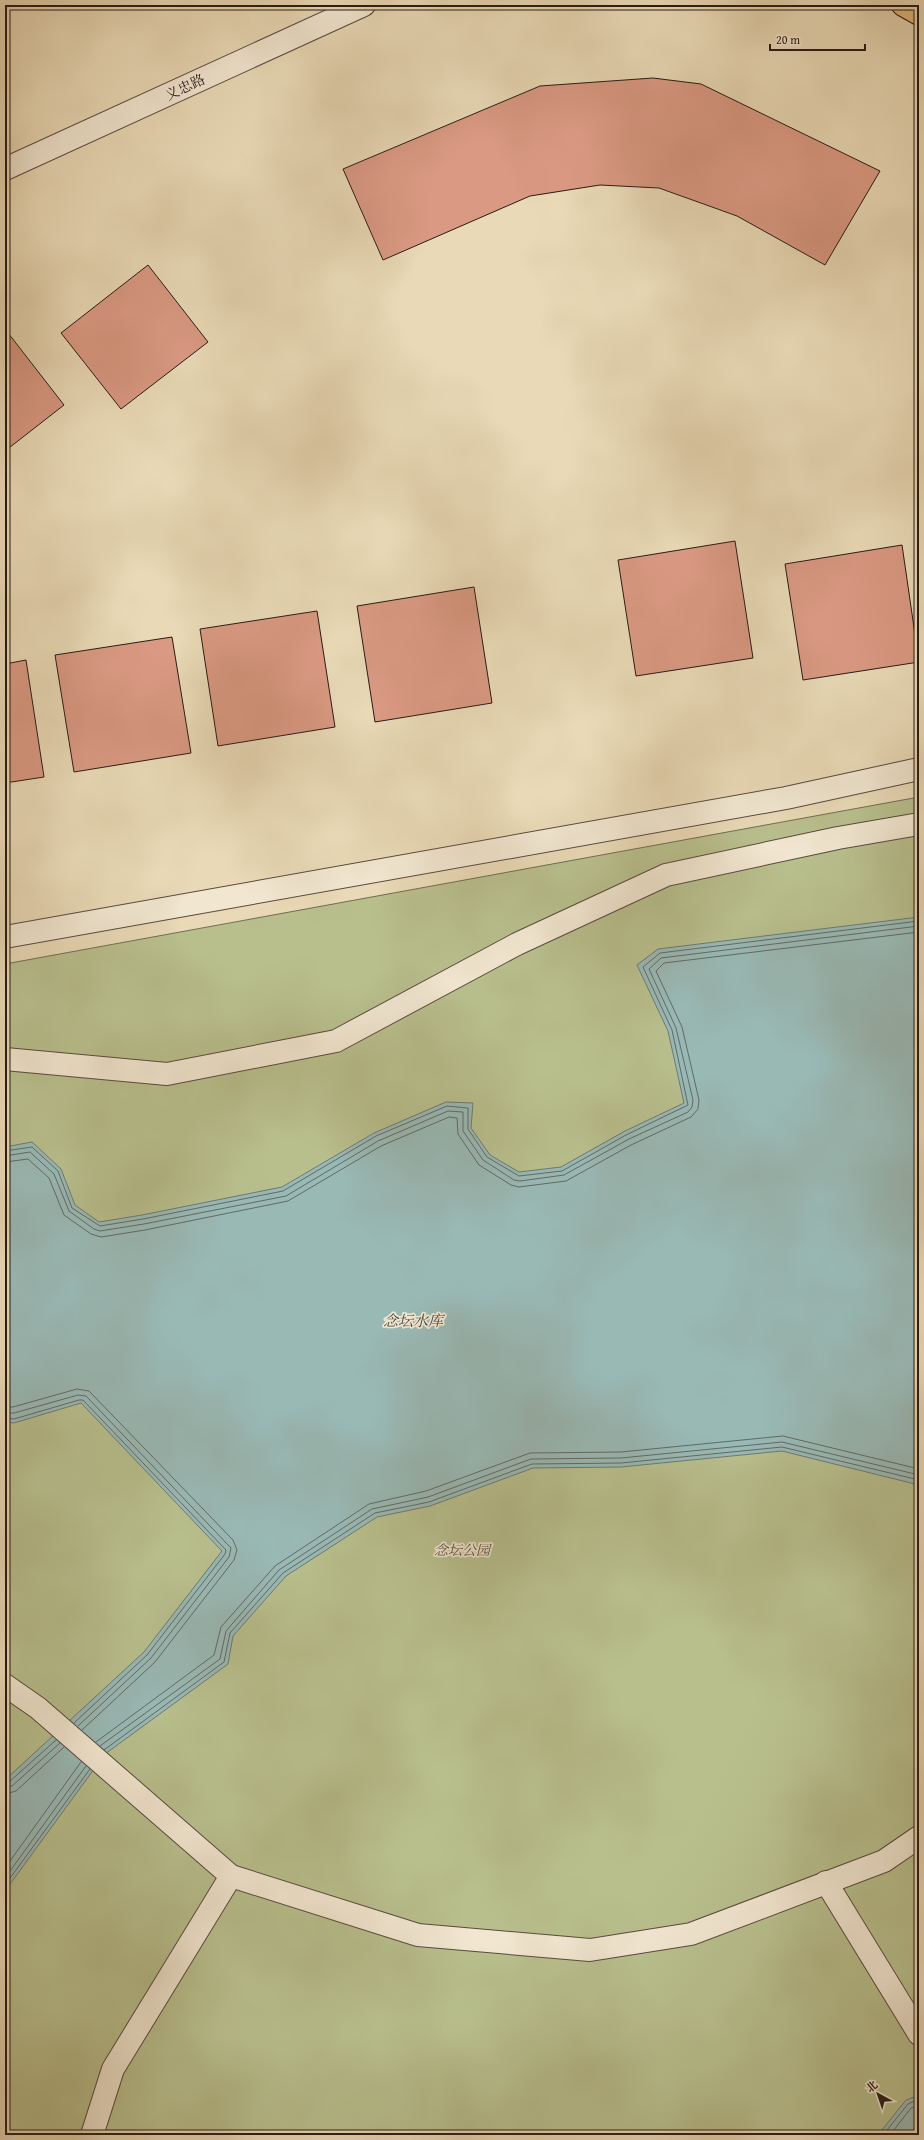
<svg xmlns="http://www.w3.org/2000/svg" width="924" height="2140" font-family="'Gentium Book Plus','Noto Serif SC',serif">
	<style>
		.green { fill: #b8bf8d; stroke: #706d52 }
		.water { fill: #99b9b5; stroke: #6c7a75 }
		.lines { fill: none; stroke-linecap: round; stroke-linejoin: round }
		.shore { stroke: #616a66; stroke-width: 1 }
		.building { fill: #da9983; stroke: #291b16 }
		.minor-casing { stroke: #594a3e; stroke-width: 24 }
		.tertiary-casing { stroke: #594a3e; stroke-width: 24 }
		.primary-casing { stroke: #291b16; stroke-width: 24 }
		.minor { stroke: #f1e6d0; stroke-width: 22 }
		.tertiary { stroke: #f1e6d0; stroke-width: 22 }
		.primary { stroke: #e4bc7b; stroke-width: 22 }
		.labels { text-anchor: middle; dominant-baseline: central; stroke-width: 3.5; stroke-linejoin: round; paint-order: stroke }
		.street-label { font-size: 14px; fill: #291b16; stroke: #f1e6d0 }
		.park-label { font-size: 14px; font-style: italic; fill: #544c3a; stroke: #f1e6d0 }
		.water-label { font-size: 15px; font-style: italic; fill: #4b4a46; stroke: #f1e6d0 }
	</style>
	<rect width="100%" height="100%" fill="#e9d9b6"/>
	<filter id="stains"><feTurbulence type="fractalNoise" baseFrequency=".005" numOctaves="4"/><feColorMatrix values="0 0 0 0 .2 0 0 0 0 .09 0 0 0 0 .02 0 0 0 .5 -.17"/></filter>
	<radialGradient id="worn" r=".72"><stop offset=".6" stop-color="#630" stop-opacity="0"/><stop offset="1" stop-color="#630" stop-opacity=".3"/></radialGradient>
	<!-- green -->
	<polygon class="green" points="919,797 919,2135 5,2135 5,964"/>
	<!-- water -->
	<g class="water">
		<polygon points="919,917 919,1485 782,1451 621,1467 533,1468 430,1506 377,1517 286,1576 233,1636 228,1664 105,1754 5,1891 5,1780 144,1652 222,1551 81,1403 14,1423 5,1422 5,1147 32,1142 61,1169 75,1205 99,1222 142,1215 282,1187 374,1133 446,1102 473,1103 471,1128 490,1155 519,1172 561,1167 625,1131 684,1103 668,1031 637,965 658,949"/>
		<polygon points="919,2095 919,2135 878,2135 906,2100"/>
	</g>
	<g class="lines">
		<!-- shore -->
		<g class="shore">
			<polyline points="5,1151 32,1147 58,1171 72,1208 100,1226 143,1219 283,1191 376,1136 447,1106 468,1108 468,1129 487,1157 519,1176 562,1171 626,1135 688,1105 672,1030 643,967 660,953 919,921"/>
			<polyline points="5,1156 30,1152 54,1174 69,1211 94,1229 100,1231 144,1224 286,1196 378,1141 448,1111 463,1112 463,1131 483,1160 514,1180 520,1181 564,1175 629,1139 688,1112 692,1107 693,1100 676,1028 649,969 661,958 919,926"/>
			<polyline points="5,1162 28,1159 49,1178 64,1215 91,1234 101,1237 145,1230 288,1201 381,1146 449,1117 457,1118 458,1134 479,1165 511,1185 519,1187 566,1181 631,1145 691,1117 698,1109 699,1100 682,1027 656,971 664,963 919,932"/>
			<polyline points="5,1407 13,1407 77,1389 89,1391 233,1540 237,1550 234,1560 155,1662 82,1730"/>
			<polyline points="5,1413 14,1413 78,1395 86,1396 231,1548 229,1557 151,1658 78,1726"/>
			<polyline points="5,1418 14,1419 79,1400 83,1400 226,1550 225,1554 147,1655 74,1723"/>
			<polyline points="96,1742 214,1655 221,1627 275,1566 369,1504 426,1491 530,1453 621,1452 783,1436 919,1469"/>
			<polyline points="100,1746 220,1659 226,1631 279,1570 372,1509 428,1497 531,1459 621,1458 782,1442 919,1475"/>
			<polyline points="104,1750 224,1662 230,1633 283,1573 375,1513 429,1502 532,1464 621,1463 782,1447 919,1480"/>
			<polyline points="5,1783 9,1782 56,1740"/>
			<polyline points="5,1788 12,1786 60,1743"/>
			<polyline points="5,1794 16,1791 64,1747"/>
			<polyline points="5,1868 81,1762"/>
			<polyline points="5,1878 86,1766"/>
			<polyline points="5,1885 90,1769"/>
			<polyline points="883,2135 908,2104 919,2099"/>
			<polyline points="890,2135 911,2108 919,2105"/>
		</g>
	</g>
	<!-- building -->
	<g class="building">
		<polygon points="653,78 701,84 880,171 825,265 737,216 659,188 600,185 530,196 383,260 343,169 540,86"/>
		<polygon points="148,265 208,342 121,409 61,333"/>
		<polygon points="5,329 64,405 5,451"/>
		<polygon points="735,541 753,658 636,676 618,560"/>
		<polygon points="902,545 919,662 803,680 785,564"/>
		<polygon points="474,587 492,703 375,722 357,606"/>
		<polygon points="317,611 335,727 218,746 200,629"/>
		<polygon points="172,637 191,753 74,772 55,655"/>
		<polygon points="26,660 44,777 5,783 5,664"/>
	</g>
	<g class="lines">
		<defs>
			<g id="minor">
				<polyline points="5,937 786,798 919,769"/>
				<polyline points="5,1059 167,1074 336,1041 517,944 666,875 838,838 919,824"/>
				<polyline points="5,1685 38,1708 231,1876 418,1935 590,1950 691,1934 884,1861 919,1837"/>
				<polyline points="826,1882 919,2034"/>
				<polyline points="92,2135 113,2069 231,1876"/>
			</g>
			<polyline id="tertiary" points="5,169 364,5"/>
			<polyline id="primary" points="903,5 919,14"/>
		</defs>
		<!-- minor casing -->
		<use href="#minor" class="minor-casing"/>
		<!-- tertiary casing -->
		<use href="#tertiary" class="tertiary-casing"/>
		<!-- primary casing -->
		<use href="#primary" class="primary-casing"/>
		<!-- minor -->
		<use href="#minor" class="minor"/>
		<!-- tertiary -->
		<use href="#tertiary" class="tertiary"/>
		<!-- primary -->
		<use href="#primary" class="primary"/>
	</g>
	<g class="labels">
		<!-- street labels -->
		<g class="street-label">
			<text transform="translate(185 87) rotate(-25)">义忠路</text>
		</g>
		<!-- park labels -->
		<g class="park-label">
			<text x="462" y="1550">念坛公园</text>
		</g>
		<!-- water labels -->
		<g class="water-label">
			<text x="413" y="1320">念坛水库</text>
		</g>
	</g>
	<!-- margin -->
	<rect width="924" height="2140" fill="none" stroke="#e9d9b6" stroke-width="20"/>
	<rect x="6" y="6" width="912" height="2128" fill="none" stroke="#291b16" stroke-width="2"/>
	<rect x="10" y="10" width="904" height="2120" fill="none" stroke="#291b16"/>
	<!-- north arrow -->
	<g transform="translate(878 2094) rotate(320)" stroke="#f1e6d0" stroke-width="3" paint-order="stroke">
	<path d="M0-3L7 15L0 10L-7 15Z" fill="#291b16"/>
	<text y="-6" font-size="11" font-weight="bold" text-anchor="middle" fill="#291b16">北</text>
	</g>
	<!-- scale -->
	<path d="M770 44v6h95v-6" fill="none" stroke="#291b16" stroke-width="2"/>
	<text x="776" y="44" font-size="12" fill="#291b16" stroke="#f1e6d0" stroke-width="3" paint-order="stroke">20 m</text>
	<rect width="100%" height="100%" filter="url(#stains)"/>
	<rect width="100%" height="100%" fill="url(#worn)"/>
</svg>
